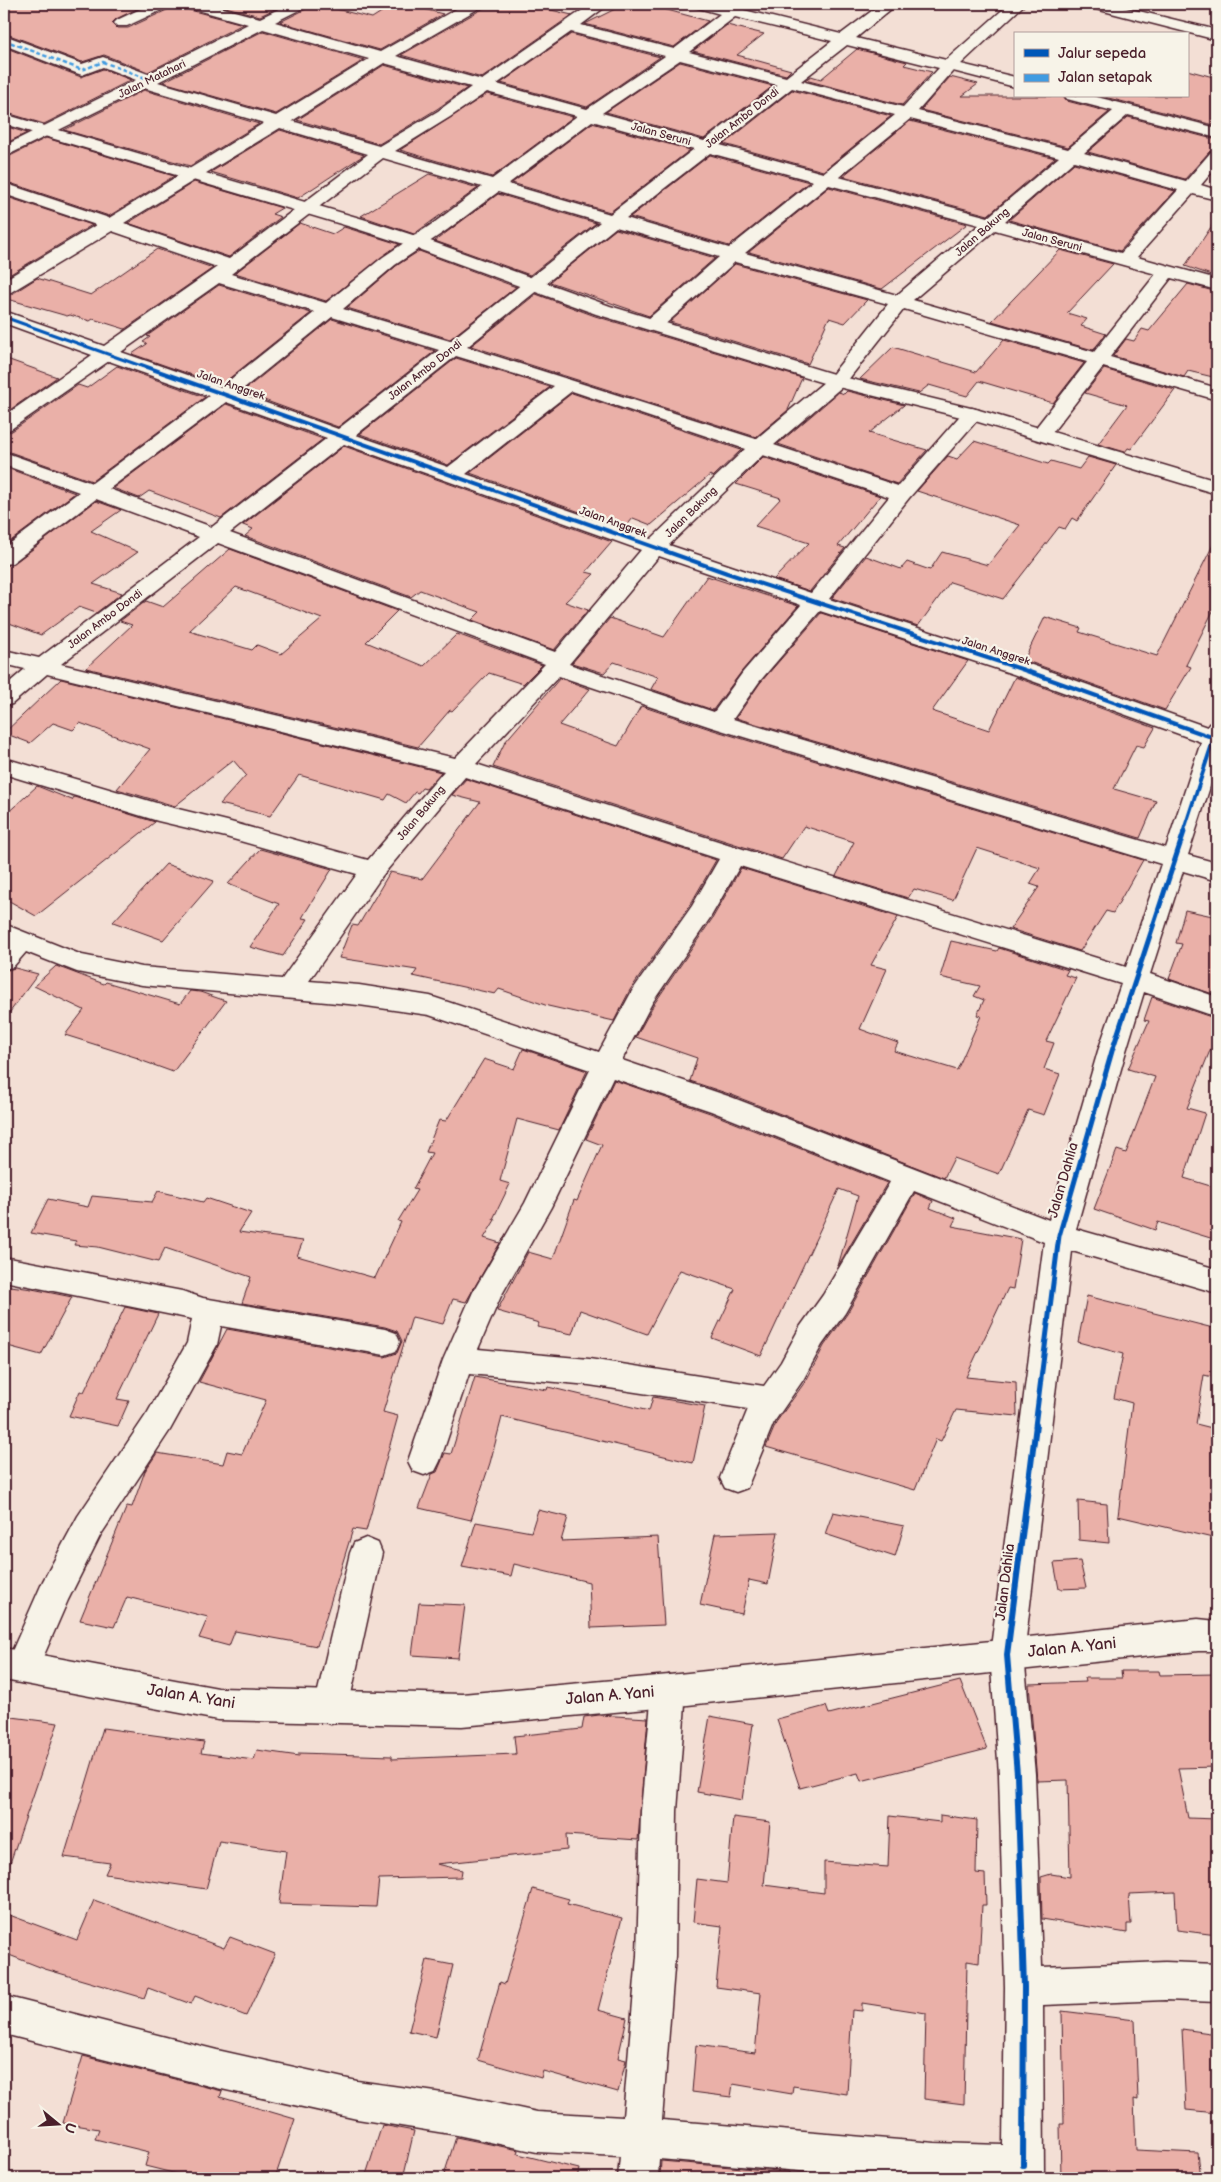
<svg xmlns="http://www.w3.org/2000/svg" width="1221" height="2182" font-family="'Balsamiq Sans',sans-serif">
	<style>
		.building { fill: #eab0a8; stroke: #4a1f2b; fill-rule: evenodd }
		.lines { fill: none; stroke-linecap: round; stroke-linejoin: round }
		.street-casing { stroke: #4a1f2b; stroke-width: 3 }
		.secondary-casing { stroke: #4a1f2b; stroke-width: 3 }
		.highway-casing { stroke: #4a1f2b; stroke-width: 3 }
		.street { fill: #f7f3e8; fill-rule: evenodd }
		.secondary { fill: #f7f3e8; fill-rule: evenodd }
		.highway { fill: #f7f3e8; fill-rule: evenodd }
		.quiet { stroke: #409be1; stroke-width: 2.5; stroke-dasharray: 4.5 2.5; stroke-linecap: butt }
		.cycleway-far3-casing { stroke: #f7f3e8; stroke-width: 5 }
		.cycleway-far2-casing { stroke: #f7f3e8; stroke-width: 6 }
		.cycleway-far1-casing { stroke: #f7f3e8; stroke-width: 8 }
		.cycleway-casing { stroke: #f7f3e8; stroke-width: 9 }
		.cycleway-far3 { stroke: #0057b8; stroke-width: 3 }
		.cycleway-far2 { stroke: #0057b8; stroke-width: 4 }
		.cycleway-far1 { stroke: #0057b8; stroke-width: 5 }
		.cycleway { stroke: #0057b8; stroke-width: 6 }
		.labels { text-anchor: middle; dominant-baseline: central; stroke-width: 4.5; stroke-linejoin: round; paint-order: stroke }
		.far-street-label { font-size: 11px; fill: #4a1f2b; stroke: #f7f3e8 }
		.street-label { font-size: 14px; fill: #4a1f2b; stroke: #f7f3e8 }
		.near-street-label { font-size: 16px; fill: #4a1f2b; stroke: #f7f3e8 }
	</style>
	<rect width="100%" height="100%" fill="#f3dfd5"/>
	<filter id="ink" filterUnits="userSpaceOnUse"><feTurbulence type="fractalNoise" baseFrequency=".02" numOctaves="2"/><feDisplacementMap in="SourceGraphic" scale="10" xChannelSelector="R" yChannelSelector="G"/><feConvolveMatrix kernelMatrix="1 2 1 2 8 2 1 2 1" color-interpolation-filters="sRGB"/></filter>
	<g filter="url(#ink)">
		<!-- building -->
		<g class="building">
			<polygon points="4,4 147,4 116,19 112,23 117,28 128,28 169,9 173,4 183,4 186,9 243,24 148,72 104,55 82,62 4,33"/>
			<polygon points="214,4 285,4 260,16"/>
			<polygon points="309,4 316,4 372,18 394,4 404,4 443,14 380,50 280,22 306,9"/>
			<polygon points="491,4 526,4 572,15 482,78 401,55"/>
			<polygon points="625,4 645,4 708,21 674,47 585,24"/>
			<polygon points="727,25 764,34 737,55 791,70 786,75 693,51"/>
			<polygon points="263,31 364,60 276,114 163,82"/>
			<polygon points="571,34 660,57 587,107 501,83"/>
			<polygon points="4,47 81,77 103,69 131,80 44,124 4,112"/>
			<polygon points="857,49 907,62 904,65 932,72 902,105 805,80 811,76 821,79"/>
			<polygon points="680,62 773,86 704,139 606,112"/>
			<polygon points="384,65 467,88 437,109 379,144 297,120"/>
			<polygon points="1187,70 1217,78 1217,126 1101,96 1187,96"/>
			<polygon points="950,77 978,84 962,96 1063,96 1067,101 1109,112 1068,147 921,110"/>
			<polygon points="144,90 259,124 190,166 64,130"/>
			<polygon points="792,90 891,116 823,171 724,144"/>
			<polygon points="487,94 573,117 492,177 400,150"/>
			<polygon points="1128,117 1217,140 1217,149 1210,151 1185,179 1088,152"/>
			<polygon points="910,121 1055,158 988,215 843,176"/>
			<polygon points="592,123 690,150 610,212 512,183"/>
			<polygon points="4,126 27,133 4,144"/>
			<polygon points="280,130 364,155 298,198 211,172"/>
			<polygon points="46,138 174,176 109,216 4,181 4,159"/>
			<polygon points="710,155 809,182 729,246 630,217"/>
			<polygon points="1074,163 1175,191 1120,251 1009,220"/>
			<polygon points="429,174 478,188 414,234 361,216"/>
			<polygon points="194,182 282,208 272,214 281,217 229,257 128,223"/>
			<polygon points="829,187 967,224 882,289 749,252"/>
			<polygon points="498,194 596,223 530,275 435,241"/>
			<polygon points="4,196 92,225 4,278"/>
			<polygon points="1217,218 1217,277 1185,266"/>
			<polygon points="300,223 333,234 344,227 399,244 326,301 235,273"/>
			<polygon points="616,229 715,258 649,316 550,282"/>
			<polygon points="157,249 213,268 125,329 93,319 90,321 70,315 67,316 4,298 4,295 12,294 37,278 91,295"/>
			<polygon points="1060,250 1113,264 1067,313 1087,319 1081,326 1106,334 1093,350 992,321"/>
			<polygon points="419,251 516,287 450,339 347,308 396,266"/>
			<polygon points="735,264 867,300 845,323 829,318 808,364 670,322"/>
			<polygon points="1188,284 1217,292 1217,378 1188,371 1184,377 1113,356 1126,339 1134,341 1142,329 1149,331"/>
			<polygon points="219,285 311,313 221,385 132,354 147,344 143,342 150,337 147,336"/>
			<polygon points="536,294 595,316 802,378 788,410 756,437 471,346"/>
			<polygon points="332,319 435,351 338,427 242,392"/>
			<polygon points="1004,340 1084,363 1053,403 979,381 967,396 929,385 919,393 860,379 893,347 976,372"/>
			<polygon points="4,358 57,377 4,414"/>
			<polygon points="456,358 550,387 448,465 360,434"/>
			<polygon points="117,366 205,397 92,481 4,450 4,433 12,431 78,385 87,388"/>
			<polygon points="1104,369 1175,390 1131,449 1128,448 1125,452 1098,444 1127,405 1085,393"/>
			<polygon points="847,391 904,405 869,433 927,450 897,484 778,444 839,392 844,394"/>
			<polygon points="572,393 741,450 713,477 710,475 651,525 633,518 625,528 470,473"/>
			<polygon points="226,404 323,439 221,518 149,491 139,498 113,488"/>
			<polygon points="974,441 1048,464 1051,461 1079,469 1088,457 1116,465 1077,521 1072,518 1065,529 1059,527 1003,599 950,582 918,626 832,598 866,556 901,569 907,562 930,570 942,552 988,565 1020,525 917,491 948,456 957,459"/>
			<polygon points="344,446 612,542 586,572 594,574 565,602 588,610 554,650 472,620 480,612 420,590 411,597 245,536 253,529 243,525"/>
			<polygon points="763,457 880,496 838,546 845,548 810,591 774,579 809,543 755,526 781,498 736,484"/>
			<polygon points="4,467 75,493 4,546"/>
			<polygon points="96,501 121,510 91,531 138,552 93,584 122,593 96,613 79,607 41,635 4,621 4,566 13,564"/>
			<polygon points="1217,537 1217,603 1186,665 1191,667 1165,710 1024,660 1045,617 1081,628 1079,632 1157,656"/>
			<path d="M230,549L397,611L366,642L424,666L457,634L542,665L523,684L489,673L452,711L450,710L418,747L86,668L132,625L120,621L146,601L163,607ZM236,587L322,619L281,654L257,645L252,650L189,631Z"/>
			<polygon points="707,576 798,606 742,671 713,710 651,689 658,677 614,662 604,673 572,663 610,618 664,637"/>
			<polygon points="821,613 968,661 932,711 989,730 1015,677 1155,728 1144,747 1136,745 1114,789 1156,801 1140,838 736,718 760,683"/>
			<polygon points="560,678 590,689 559,725 618,746 641,706 710,729 1143,860 1113,913 1106,911 1080,951 1010,929 1039,887 1030,884 1040,868 977,848 953,900 914,889 908,898 836,876 854,842 804,826 782,859 493,767 505,742"/>
			<polygon points="61,679 441,772 426,789 422,788 418,793 415,792 406,803 389,794 385,800 299,775 270,816 220,804 246,775 233,760 175,806 117,789 150,749 80,723 73,730 53,723 30,743 4,733"/>
			<polygon points="466,779 716,860 690,905 630,990 614,1021 548,1006 499,989 495,994 413,976 417,970 339,958 352,925 358,926 390,872 422,879 480,802 452,795"/>
			<polygon points="37,786 72,800 74,797 155,822 36,916 4,898 4,816"/>
			<polygon points="260,849 332,869 302,918 308,919 283,956 250,947 279,904 228,884"/>
			<polygon points="166,864 214,881 163,940 113,922"/>
			<polygon points="741,868 898,917 871,965 887,969 860,1029 898,1043 894,1051 957,1070 981,1016 977,1015 984,1000 974,996 980,986 940,977 951,941 997,951 999,948 1068,970 1065,975 1076,978 1046,1041 1054,1043 1044,1069 1060,1074 1044,1115 1028,1110 999,1174 954,1158 944,1178 732,1095 690,1081 697,1058 636,1037 654,1004 712,919"/>
			<polygon points="1185,910 1217,917 1217,980 1213,994 1169,979 1182,944 1176,943"/>
			<polygon points="56,966 104,984 106,982 180,1004 190,991 200,992 226,1001 173,1072 137,1059 138,1058 65,1035 84,1010 34,986"/>
			<polygon points="15,968 38,974 4,1020 4,971"/>
			<polygon points="1152,997 1217,1019 1217,1033 1187,1108 1205,1113 1184,1178 1217,1188 1217,1240 1158,1222 1155,1230 1094,1209 1117,1150 1126,1153 1155,1077 1128,1069 1149,1021 1144,1020"/>
			<polygon points="523,1049 587,1071 559,1130 517,1119 500,1181 510,1184 493,1219 495,1220 484,1238 500,1243 466,1302 453,1299 443,1324 412,1317 383,1412 398,1416 366,1531 353,1529 317,1646 235,1631 229,1646 199,1638 208,1617 127,1597 114,1627 80,1620 127,1506 132,1507 145,1471 157,1453 223,1464 227,1451 242,1454 266,1400 199,1382 227,1329 385,1357 397,1353 402,1341 397,1331 385,1327 242,1303 251,1277 165,1248 158,1262 98,1247 74,1245 76,1241 31,1233 48,1199 88,1207 92,1196 152,1202 158,1191 203,1202 206,1198 251,1213 239,1232 303,1241 297,1256 375,1278 401,1222 398,1221 417,1190 413,1189 432,1153 426,1152 439,1120 446,1121 484,1059 514,1069"/>
			<polygon points="614,1080 710,1113 887,1183 838,1266 858,1196 839,1189 761,1356 712,1338 735,1289 680,1270 647,1334 580,1310 572,1334 537,1327 539,1323 497,1311 528,1252 553,1259 574,1200 577,1201 602,1145 586,1139"/>
			<polygon points="915,1193 933,1201 930,1208 956,1218 952,1226 1021,1239 1013,1289 1008,1288 966,1377 1016,1382 1017,1416 956,1410 941,1441 936,1439 915,1490 766,1447 777,1421 807,1379 824,1346 847,1314"/>
			<polygon points="4,1285 32,1289 72,1297 41,1355 4,1345"/>
			<polygon points="1087,1296 1217,1329 1217,1378 1204,1375 1196,1424 1216,1429 1217,1539 1118,1516 1132,1403 1114,1398 1123,1354 1078,1342"/>
			<polygon points="125,1307 158,1314 117,1399 129,1401 118,1426 69,1416 80,1391 84,1392"/>
			<polygon points="475,1377 547,1390 548,1387 649,1411 653,1397 705,1406 693,1463 502,1417 490,1463 471,1520 419,1508 432,1474 437,1472 445,1453 451,1454"/>
			<polygon points="1078,1501 1107,1504 1109,1543 1079,1540"/>
			<polygon points="538,1510 568,1517 561,1541 658,1537 664,1625 591,1628 589,1582 514,1564 511,1576 462,1567 476,1522 531,1532"/>
			<polygon points="833,1512 904,1526 895,1557 825,1534"/>
			<polygon points="778,1532 768,1584 749,1580 742,1614 700,1605 715,1534"/>
			<polygon points="1080,1561 1086,1588 1059,1589 1054,1563"/>
			<polygon points="419,1603 465,1605 458,1658 412,1655"/>
			<polygon points="1121,1671 1159,1671 1160,1675 1215,1674 1217,1685 1217,1767 1178,1768 1188,1818 1217,1819 1217,1935 1177,1930 1175,1892 1129,1894 1131,1924 1127,1924 1127,1933 1042,1919 1041,1877 1051,1874 1070,1877 1068,1780 1037,1781 1029,1684 1086,1682 1085,1678 1122,1678"/>
			<polygon points="960,1681 987,1749 861,1781 858,1773 800,1788 777,1719 826,1706 829,1714"/>
			<polygon points="599,1715 648,1718 638,1840 566,1835 567,1850 437,1864 462,1870 461,1877 379,1879 376,1907 279,1904 286,1851 219,1841 206,1889 105,1874 110,1863 64,1857 103,1728 204,1742 201,1753 254,1760 257,1750 299,1756 299,1753 392,1756 392,1759 516,1754 514,1736 582,1729 584,1717"/>
			<polygon points="710,1716 753,1724 742,1800 697,1792"/>
			<polygon points="12,1717 58,1723 8,1869 4,1868 4,1740"/>
			<polygon points="940,1815 977,1820 976,1873 985,1874 986,1905 982,1905 979,1963 967,1961 964,2104 924,2099 926,2013 862,2003 862,2011 852,2010 847,2094 793,2086 792,2094 733,2084 731,2097 692,2092 696,2045 755,2053 761,1993 716,1987 722,1926 693,1922 697,1879 727,1883 733,1817 770,1822 764,1885 824,1893 824,1862 888,1867 890,1816 940,1822"/>
			<polygon points="533,1889 569,1899 567,1904 622,1918 598,2010 627,2018 618,2058 626,2060 618,2092 543,2071 541,2078 478,2060 500,1982 505,1984"/>
			<polygon points="94,1900 224,1948 230,1937 275,1954 246,2016 195,1996 191,2004 148,1988 144,1998 45,1969 4,1953 4,1913 77,1940"/>
			<polygon points="427,1960 453,1965 436,2037 409,2031"/>
			<polygon points="1062,2011 1135,2020 1138,2100 1134,2099 1136,2150 1198,2153 1201,2178 1061,2178 1060,2124 1064,2124"/>
			<polygon points="1182,2029 1217,2034 1217,2113 1186,2110"/>
			<polygon points="83,2056 222,2091 220,2097 295,2119 275,2178 193,2178 145,2166 149,2152 95,2139 99,2129 63,2123"/>
			<polygon points="382,2125 414,2131 403,2178 365,2178"/>
			<polygon points="456,2137 519,2150 518,2154 579,2169 577,2178 443,2178"/>
			<polygon points="661,2161 789,2172 789,2178 660,2178"/>
		</g>
		<g class="lines">
			<defs>
				<g id="street">
					<polygon points="151,4 171,4 168,7 127,26 117,26 114,23 117,20"/>
					<path d="M185,4H208L260,18L289,4H307L305,7L275,22L380,52L465,4H483L481,7L396,56L482,80L591,4H609L581,25L674,49L720,14L695,7L693,4H717L729,7L733,4H749L744,10L841,34L881,4H897L856,38L946,60L1009,4H1025L961,64L1015,77V87L953,71L918,111L1068,149L1113,111L1067,99L1065,96H1093L1217,128V138L1128,115L1084,153L1186,181L1211,152L1217,151V166L1201,185L1217,190V200L1193,194L1137,257L1217,279V290L1171,278L1110,357L1217,388V400L1103,367L1048,438L1041,440L1034,438L1031,434L1034,430L1087,362L904,309L844,385L774,445L898,486L965,410L972,408L979,410L982,414L979,418L909,498L829,599L1029,664L1207,727L1209,724L1217,722V765L1188,855L1217,863V881L1183,871L1150,974L1217,997V1017L1144,992L1126,1051L1076,1229L1217,1269V1293L1072,1251L1024,1655L1035,1774L1042,1967L1165,1962L1217,1964V2002L1165,2000L1043,2005L1044,2178H882L659,2159L658,2178H618L620,2156L537,2152L457,2135L357,2119L217,2088L4,2034V1996L217,2050L357,2081L457,2095L537,2112L623,2117L637,1956L641,1811L652,1691L657,1680L669,1675L681,1680L686,1691L677,1811L675,1956L662,2120L935,2143L1003,2145L1005,1987L999,1774L990,1655L1044,1242L914,1191L845,1313L822,1345L803,1380L774,1422L747,1488L736,1492L725,1488L720,1478L748,1409L589,1385L469,1374L440,1461L435,1471L424,1475L413,1471L408,1461L443,1360L473,1292L525,1203L590,1070L429,1015L359,1005L142,985L77,972L26,952L13,967L4,969V924L82,955L142,967L282,979L357,874L226,837L158,821L4,774V758L170,807L227,821L368,860L444,771L47,674L12,704L4,706V687L25,669L4,664V650L39,658L199,537L96,499L12,563L4,564V548L79,492L4,465V452L92,483L209,396L109,361L11,429L4,431V416L92,355L4,323V311L104,346L217,267L112,231L11,292L4,293V280L96,225L4,194V183L109,218L264,123L144,88L4,157V146L136,80L103,67L82,75L76,73L4,45V35L82,64L103,57L148,74L248,24L187,7ZM735,17L832,41L786,77L689,52ZM263,29L369,59L276,116L158,82ZM571,32L665,56L587,109L497,84ZM847,45L939,68L903,107L801,81ZM680,60L777,85L704,141L602,113ZM384,63L471,87L438,111L379,146L292,121ZM792,88L895,115L823,173L720,145ZM487,92L577,116L492,179L395,151L450,117ZM910,119L1059,157L988,217L839,177ZM592,121L694,149L610,214L508,184ZM280,128L368,154L229,259L124,223ZM710,153L813,181L729,248L626,218ZM383,158L482,187L435,222L383,257L326,303L231,274ZM1074,161L1178,190L1121,253L1005,221ZM829,185L979,225L897,295L745,253ZM498,192L600,222L450,341L343,309L395,265L447,230ZM616,227L719,257L647,320L645,324L647,328L654,330L661,328L735,262L888,304L830,377L756,439L467,347ZM995,230L1156,274L1094,352L913,300ZM219,283L315,312L221,387L121,352ZM332,317L439,350L338,429L238,393ZM456,356L554,386L448,467L356,435ZM572,391L745,449L651,539L466,474ZM226,402L327,438L212,527L109,489ZM344,444L641,550L555,652L230,533ZM763,455L889,497L811,593L669,545ZM218,543L545,664L455,758L61,664ZM659,556L801,605L743,672L714,712L569,664ZM820,611L1013,674L1201,742L1166,848L733,719L759,682ZM559,676L711,727L1161,864L1126,967L743,849L476,764ZM465,777L719,859L692,906L632,991L599,1052L430,996L359,985L309,981L382,876ZM740,866L1121,984L1098,1051L1049,1220L731,1097L622,1060L652,1003L710,918ZM613,1078L711,1111L890,1182L823,1295L800,1327L781,1362L764,1386L589,1359L478,1349L501,1296L551,1207Z"/>
					<polygon points="1085,4 1110,4 1217,30 1217,40 1088,7"/>
					<polygon points="4,1257 182,1291 203,1298 385,1329 396,1333 400,1342 396,1351 385,1355 221,1326 217,1345 170,1430 100,1536 68,1600 34,1678 22,1683 10,1678 5,1667 43,1581 78,1516 148,1412 187,1343 192,1319 4,1281"/>
					<polygon points="366,1538 378,1543 382,1553 348,1708 343,1720 331,1724 319,1720 314,1708 350,1553 354,1543"/>
				</g>
				<polygon id="secondary" points="4,114 363,219 422,238 610,306 843,377 979,410 1217,481 1217,494 965,418 830,385 596,314 410,246 351,227 4,124"/>
				<polygon id="highway" points="1198,1619 1217,1621 1217,1651 1198,1651 669,1707 462,1726 218,1720 4,1680 4,1648 218,1688 462,1694 669,1675"/>
			</defs>
			<!-- street casing -->
			<use href="#street" class="street-casing"/>
			<!-- secondary casing -->
			<use href="#secondary" class="secondary-casing"/>
			<!-- highway casing -->
			<use href="#highway" class="highway-casing"/>
			<!-- street -->
			<use href="#street" class="street"/>
			<!-- secondary -->
			<use href="#secondary" class="secondary"/>
			<!-- highway -->
			<use href="#highway" class="highway"/>
			<!-- quiet -->
			<polyline class="quiet" points="4,40 82,70 103,62 151,80"/>
			<defs>
				<polyline id="cycleway-far3" points="4,317 144,367"/>
				<g id="cycleway-far2">
					<polyline points="141,365 727,573 1021,669 1217,739"/>
					<polyline points="1183,833 1217,729"/>
				</g>
				<polyline id="cycleway-far1" points="1035,1426 1059,1236 1112,1051 1184,832"/>
				<polyline id="cycleway" points="1023,2165 1024,1987 1017,1774 1007,1655 1036,1425"/>
			</defs>
			<!-- cycleway-far3 casing -->
			<use href="#cycleway-far3" class="cycleway-far3-casing"/>
			<!-- cycleway-far2 casing -->
			<use href="#cycleway-far2" class="cycleway-far2-casing"/>
			<!-- cycleway-far1 casing -->
			<use href="#cycleway-far1" class="cycleway-far1-casing"/>
			<!-- cycleway casing -->
			<use href="#cycleway" class="cycleway-casing"/>
			<!-- cycleway-far3 -->
			<use href="#cycleway-far3" class="cycleway-far3"/>
			<!-- cycleway-far2 -->
			<use href="#cycleway-far2" class="cycleway-far2"/>
			<!-- cycleway-far1 -->
			<use href="#cycleway-far1" class="cycleway-far1"/>
			<!-- cycleway -->
			<use href="#cycleway" class="cycleway"/>
		</g>
	</g>
	<g class="labels">
		<!-- far-street labels -->
		<g class="far-street-label">
			<text transform="translate(152 79) rotate(-26)">Jalan Matahari</text>
			<text transform="translate(742 118) rotate(-38)">Jalan Ambo Dondi</text>
			<text transform="translate(661 134) rotate(15)">Jalan Seruni</text>
			<text transform="translate(982 232) rotate(-41)">Jalan Bakung</text>
			<text transform="translate(1052 240) rotate(15)">Jalan Seruni</text>
			<text transform="translate(425 370) rotate(-38)">Jalan Ambo Dondi</text>
			<text transform="translate(231 385) rotate(19)">Jalan Anggrek</text>
			<text transform="translate(691 512) rotate(-44)">Jalan Bakung</text>
			<text transform="translate(613 522) rotate(20)">Jalan Anggrek</text>
			<text transform="translate(105 619) rotate(-37)">Jalan Ambo Dondi</text>
			<text transform="translate(996 651) rotate(18)">Jalan Anggrek</text>
			<text transform="translate(421 813) rotate(-50)">Jalan Bakung</text>
		</g>
		<!-- street labels -->
		<g class="street-label">
			<text transform="translate(1063 1180) rotate(-74)">Jalan Dahlia</text>
			<text transform="translate(1005 1582) rotate(-83)">Jalan Dahlia</text>
		</g>
		<!-- near-street labels -->
		<g class="near-street-label">
			<text transform="translate(1072 1648) rotate(-6)">Jalan A. Yani</text>
			<text transform="translate(610 1696) rotate(-5)">Jalan A. Yani</text>
			<text transform="translate(191 1697) rotate(9)">Jalan A. Yani</text>
		</g>
	</g>
	<!-- margin -->
	<rect width="1221" height="2182" fill="none" stroke="#f7f3e8" stroke-width="20"/>
	<rect x="10" y="10" width="1201" height="2162" fill="none" stroke="#4a1f2b" stroke-width="2" filter="url(#ink)"/>
	<!-- legend -->
	<rect x="1014" y="32" width="175" height="65" fill="#f7f3e8" stroke="#b29e9c"/>
	<rect x="1024" y="49" width="25" height="8" fill="#0057b8" stroke="#b29e9c"/>
	<text x="1058" y="58" font-size="15" fill="#4a1f2b">Jalur sepeda</text>
	<rect x="1024" y="74" width="25" height="8" fill="#409be1" stroke="#b29e9c"/>
	<text x="1058" y="82" font-size="15" fill="#4a1f2b">Jalan setapak</text>
	<!-- north arrow -->
	<g transform="translate(58 2124) rotate(108)" stroke="#f7f3e8" stroke-width="4" paint-order="stroke">
	<path d="M0-4L9 19L0 12L-9 19Z" fill="#4a1f2b"/>
	<text y="-8" font-size="14" font-weight="bold" text-anchor="middle" fill="#4a1f2b">U</text>
	</g>
</svg>
